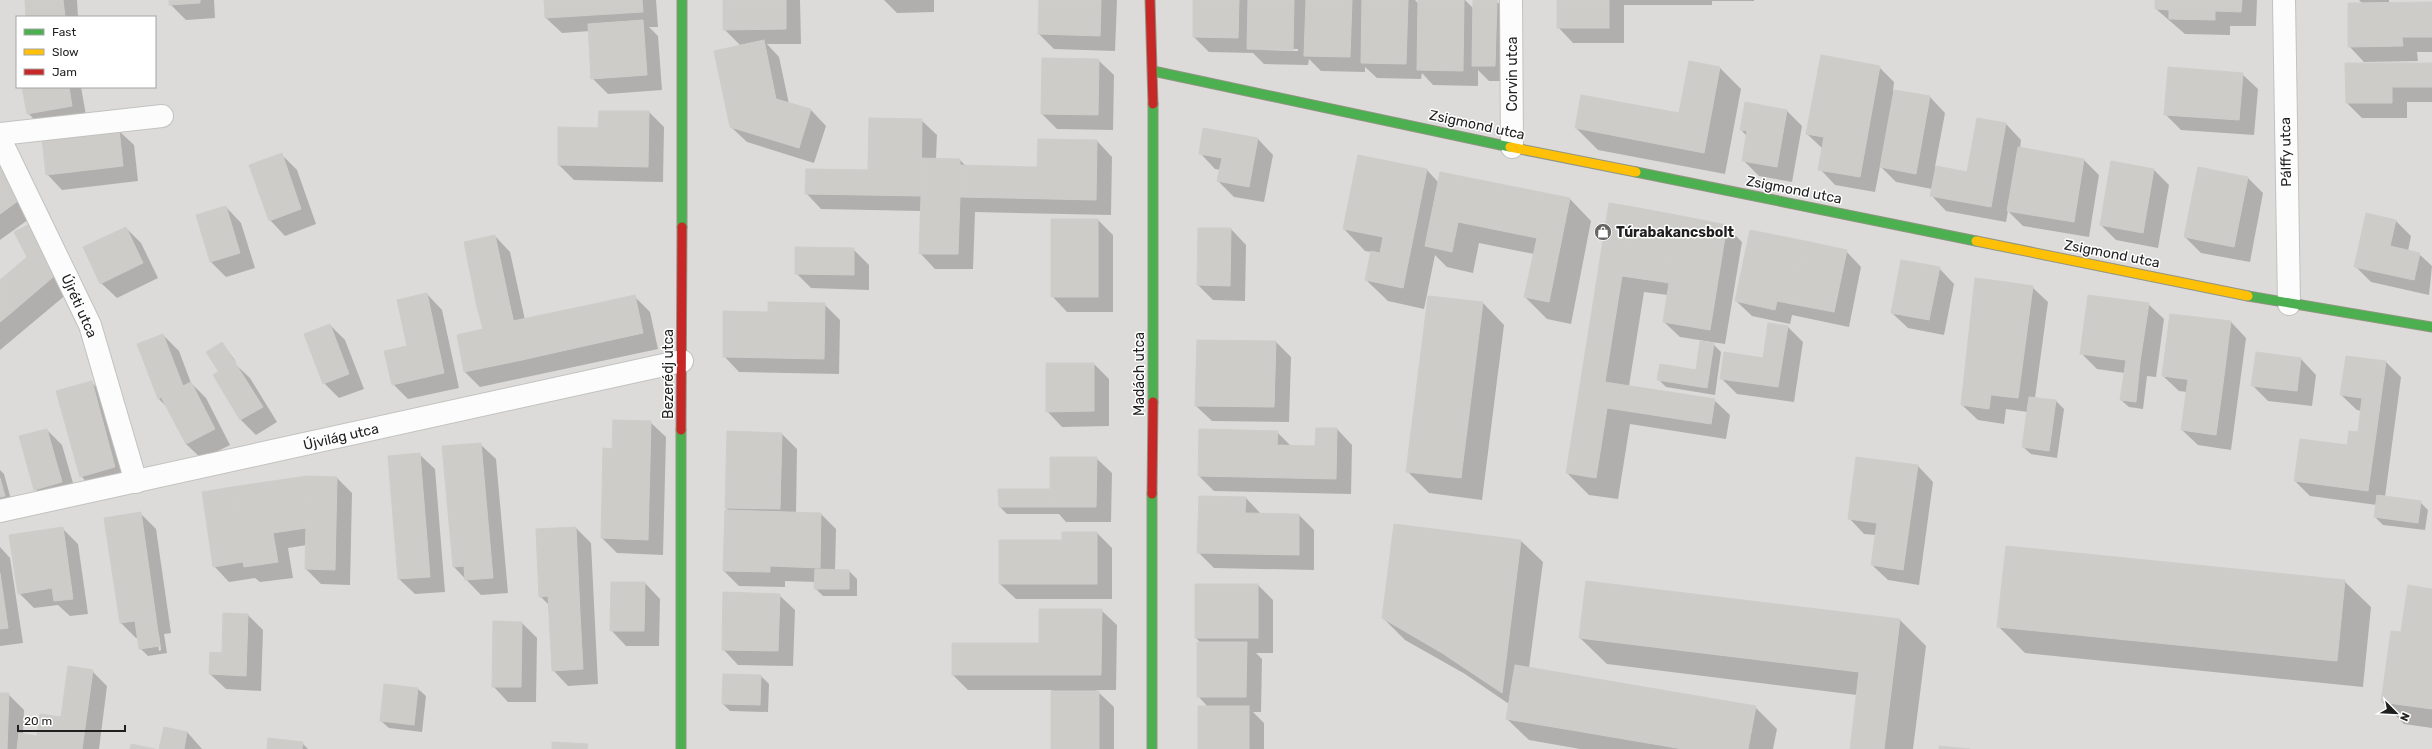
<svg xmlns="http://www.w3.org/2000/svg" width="2432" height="749" font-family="Rubik,sans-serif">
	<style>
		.residential { fill: #dcdbd9; fill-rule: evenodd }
		.shadow { fill: #0003; fill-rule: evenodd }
		.building { fill: #cdccc9; stroke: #cfcdca }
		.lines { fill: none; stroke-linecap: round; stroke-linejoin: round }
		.street-casing { stroke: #c2c2c0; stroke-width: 24 }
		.fast-casing { stroke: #919482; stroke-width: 11 }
		.slow-casing { stroke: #919482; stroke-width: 11 }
		.jam-casing { stroke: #919482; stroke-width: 11 }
		.street { stroke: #fcfcfc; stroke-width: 22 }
		.fast { stroke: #4caf50; stroke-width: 9 }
		.slow { stroke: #ffc107; stroke-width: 9 }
		.jam { stroke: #c62828; stroke-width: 9 }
		.labels { text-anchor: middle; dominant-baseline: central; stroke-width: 3; stroke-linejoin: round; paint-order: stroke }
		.street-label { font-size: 14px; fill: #1f1f1f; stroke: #fff }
		.poi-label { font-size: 14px; font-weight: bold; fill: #1f1f1f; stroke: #fff; text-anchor: start }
	</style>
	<rect width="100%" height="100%" fill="#ecebe8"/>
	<!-- residential -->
	<path class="residential" d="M0,0H2432V749H0ZM17,17H155V87H17Z"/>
	<!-- shadow -->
	<g class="shadow">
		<polygon points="26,0 77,0 78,17 27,17"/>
		<polygon points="170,0 214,0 215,18 186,20 170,4"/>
		<polygon points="545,0 656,0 658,27 649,27 658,36 662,90 608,94 592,78 590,31 562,33 546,18"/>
		<polygon points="724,0 800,0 801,44 767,44 779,57 789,104 811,110 826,126 814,163 747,142 731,127 741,46 724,29"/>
		<polygon points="884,0 934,0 934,12 897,13"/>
		<polygon points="1040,0 1117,0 1115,51 1054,49 1039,34"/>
		<path d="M1194,0H1415L1419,4V0H1465L1474,9L1496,1L1512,16L1510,81H1489L1478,70V86L1433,85L1422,73L1421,79L1377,78L1365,67V72L1321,71L1309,59L1308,65L1264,64L1253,53L1209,52L1194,37ZM1263,48L1298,49V51L1263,50Z"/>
		<polygon points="1558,0 1754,0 1754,1 1712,1 1712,5 1624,5 1624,43 1573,43 1558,27"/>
		<polygon points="2156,0 2257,0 2256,26 2230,26 2230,35 2185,34 2156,9"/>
		<polygon points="2359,0 2389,0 2389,4 2432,3 2432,52 2417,52 2418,61 2364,62 2349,46 2363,4"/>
		<polygon points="1098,60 1114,75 1113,130 1057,129 1042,114"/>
		<polygon points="2432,64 2432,102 2407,102 2407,118 2362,118 2347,103"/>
		<polygon points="1879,67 1894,82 1893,91 1930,97 1945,113 1935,167 1968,173 1978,120 2006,124 2021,140 2020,148 2084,160 2099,175 2089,237 2023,226 2008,211 2006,222 1946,211 1931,195 1932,189 1896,182 1880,166 1875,192 1835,185 1820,169 1823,149 1807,134"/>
		<polygon points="1720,68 1741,89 1725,174 1598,150 1576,128 1680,114"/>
		<polygon points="2242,74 2258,89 2254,135 2181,130 2165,114"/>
		<polygon points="23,87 81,87 87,121 43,129 28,113"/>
		<polygon points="1786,110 1802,126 1792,182 1759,176 1743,160 1747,136 1741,130"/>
		<polygon points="649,112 664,127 663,182 574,180 559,165 599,129"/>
		<polygon points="921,120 937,135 936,159 960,160 967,167 1038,168 1097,141 1112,157 1111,215 975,212 973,269 935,269 920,253 921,211 821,209 806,193 869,171"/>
		<polygon points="118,130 134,145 138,181 62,190 47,174"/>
		<polygon points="1258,139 1273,155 1264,202 1234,197 1218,181 1221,170 1215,169 1200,153"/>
		<polygon points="281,154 297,170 316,224 285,236 270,220"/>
		<polygon points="2111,162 2154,170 2169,185 2158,248 2116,240 2101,225"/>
		<polygon points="0,164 36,214 0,240"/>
		<polygon points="1427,170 1439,183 1441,173 1570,199 1591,221 1571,324 1547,319 1525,297 1534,254 1479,243 1473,273 1447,267 1435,255 1424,309 1388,301 1366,280 1371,252 1365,251 1344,229"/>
		<polygon points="2248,178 2263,193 2250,262 2201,253 2185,237"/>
		<polygon points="226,207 241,223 255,268 226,277 211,262"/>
		<polygon points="1633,208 1726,226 1742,242 1725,344 1680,337 1664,322 1668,295 1644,292 1629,386 1714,400 1730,415 1726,439 1630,424 1618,499 1589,495 1567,473"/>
		<polygon points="1098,220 1113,235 1113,312 1067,312 1052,296"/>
		<polygon points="2396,221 2411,236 2408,251 2419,254 2432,266 2429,295 2371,282 2355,266"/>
		<polygon points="126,228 141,243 158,278 117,298 101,283"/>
		<polygon points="1231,229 1246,245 1245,301 1213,300 1198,285"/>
		<polygon points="495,236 510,252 525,320 634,296 650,312 658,349 480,387 465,372 484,330"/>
		<polygon points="853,249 869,265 869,290 811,288 796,273"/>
		<polygon points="1846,251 1861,267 1849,327 1792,315 1790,324 1752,316 1736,301"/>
		<polygon points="28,258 74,288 0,350 0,281"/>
		<polygon points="1939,268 1954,284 1944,335 1908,328 1892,313"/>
		<polygon points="1976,279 2032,287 2048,302 2035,398 2056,401 2064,409 2057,458 2031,454 2023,447 2028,412 2006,409 2004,424 1978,420 1962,405"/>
		<polygon points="427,294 442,310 459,388 408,399 393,384"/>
		<polygon points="1483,303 1504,325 1482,500 1429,493 1407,471"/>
		<polygon points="824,304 840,320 839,374 739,372 724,356 769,313"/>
		<polygon points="2148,304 2164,319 2156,377 2147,376 2143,409 2129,407 2121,400 2125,373 2097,369 2082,354"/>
		<polygon points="2231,322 2246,338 2231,450 2198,445 2182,430 2187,392 2179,391 2163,376"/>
		<polygon points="330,325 345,340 364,389 339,398 324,383"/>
		<polygon points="1788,327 1803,342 1794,402 1737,394 1721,378 1764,359"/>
		<polygon points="163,335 179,351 191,383 206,398 230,445 202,459 186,444 168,408 159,399"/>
		<polygon points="1276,342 1291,357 1289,422 1212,421 1196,406"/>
		<polygon points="222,343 237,363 233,359 233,362 250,378 277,422 256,435 241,420 214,376 220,372"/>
		<polygon points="1712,343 1721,352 1715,395 1666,387 1658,379 1696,371"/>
		<polygon points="2301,359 2316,375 2312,406 2268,401 2252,385"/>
		<polygon points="2386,362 2401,377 2385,497 2420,502 2428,510 2425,530 2383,525 2375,517 2377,505 2310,496 2295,481 2348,446 2358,433 2362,411 2357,410 2341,395"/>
		<polygon points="1094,364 1109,379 1109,426 1062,427 1047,411"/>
		<polygon points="91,382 107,397 130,482 96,492 81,476"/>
		<polygon points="650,422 666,437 663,555 617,553 602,538 604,449 613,450"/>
		<polygon points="1337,429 1352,445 1351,494 1214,491 1199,476 1277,432 1292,447 1316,447"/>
		<polygon points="47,430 62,445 77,497 51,505 35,489"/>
		<polygon points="782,434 797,449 796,513 821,514 836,529 835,570 849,571 857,579 857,596 823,596 815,588 816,582 785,581 785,587 739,586 724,571 730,512 726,508"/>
		<polygon points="480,444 496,459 508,593 481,595 454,567"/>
		<polygon points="419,454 435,469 445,592 415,594 399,579 389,457"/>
		<polygon points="1096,458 1112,473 1111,522 1066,522 1059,514 1007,514 1000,507 1051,490"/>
		<polygon points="1918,466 1933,482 1919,585 1888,580 1872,565 1876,535 1864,534 1849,518"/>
		<polygon points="0,470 4,474 12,503 0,507"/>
		<polygon points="307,477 337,478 352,493 350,585 321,584 306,569 307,545 288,548 293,578 260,582 255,578 229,582 214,566 203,493"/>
		<polygon points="1246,498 1261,514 1299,515 1314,530 1314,570 1214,568 1198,552"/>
		<path d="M140,513L156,529L171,633L164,634L167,653L148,656L140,648L139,638H136L121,623ZM157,635H159L161,650L159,651Z"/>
		<polygon points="1395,525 1521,541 1543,562 1529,668 1755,707 1777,729 1773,749 1580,749 1529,740 1507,719 1509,704 1465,674 1405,640 1383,618"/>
		<polygon points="62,528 78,544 88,614 70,616 58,605 34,608 19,593"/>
		<polygon points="576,528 591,543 598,684 568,686 553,670 550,606 540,596"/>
		<polygon points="1097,533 1112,548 1112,599 1016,599 1000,584 1063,541"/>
		<polygon points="0,547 10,558 23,643 0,646"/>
		<polygon points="2344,581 2371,607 2363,687 2025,653 1998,626"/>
		<polygon points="645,583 660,599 659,646 626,646 611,630"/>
		<polygon points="1258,585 1273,600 1273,653 1256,653 1262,659 1261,712 1253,712 1264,723 1264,749 1199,749 1208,707 1198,696 1201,643 1196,638"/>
		<polygon points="2432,590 2432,728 2404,724 2382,702"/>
		<polygon points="779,595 795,610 793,666 738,665 723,649"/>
		<polygon points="1101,610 1117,625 1116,690 1096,690 1114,707 1114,749 1052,749 1052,690 968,690 953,675 1040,644"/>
		<polygon points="248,615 263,630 261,691 226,689 210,674"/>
		<polygon points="1900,620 1926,646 1913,749 1851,749 1857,695 1607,664 1580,638"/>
		<polygon points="521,622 537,638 536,702 508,702 493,686"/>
		<polygon points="92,671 107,686 99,749 0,749 0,694 8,694 24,710 23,735 38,737 62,718"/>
		<polygon points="761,676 769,684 768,712 730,711 723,704"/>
		<polygon points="418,689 426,696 422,732 389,728 381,721"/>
		<polygon points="164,728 187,732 202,749 160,749"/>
		<polygon points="302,743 308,749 268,749"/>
	</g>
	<!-- building -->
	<g class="building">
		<polygon points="25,0 63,0 65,17 26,17"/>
		<polygon points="169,0 200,0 200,3 169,5"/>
		<polygon points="544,0 642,0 643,12 545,18"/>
		<polygon points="723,0 786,0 786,29 723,30"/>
		<polygon points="1039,0 1101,0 1100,36 1038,34"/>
		<polygon points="1193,0 1239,0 1238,38 1193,37"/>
		<polygon points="1248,0 1294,0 1293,50 1247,49"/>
		<polygon points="1306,0 1352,0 1350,57 1304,56"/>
		<polygon points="1362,0 1408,0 1406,64 1361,63"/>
		<polygon points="1418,0 1464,0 1463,71 1417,70"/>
		<polygon points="1473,0 1497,0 1495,66 1472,66"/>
		<rect x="1557" y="0" width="52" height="28"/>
		<polygon points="2155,0 2242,0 2241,12 2215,11 2215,20 2169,19 2169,10 2155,9"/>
		<polygon points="2432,2 2432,37 2402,37 2403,46 2348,47 2348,3"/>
		<polygon points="643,20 647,75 591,79 588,24"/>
		<polygon points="764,40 776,99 811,109 799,148 730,127 714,51"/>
		<polygon points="1821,55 1880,66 1860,177 1818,170 1824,137 1806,134"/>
		<polygon points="1042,58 1099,59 1098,115 1041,114"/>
		<polygon points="1689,61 1720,67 1704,153 1575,128 1581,95 1679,113"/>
		<polygon points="2345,63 2432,63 2432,87 2392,87 2392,103 2346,103"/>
		<polygon points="2168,67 2243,73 2239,120 2164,115"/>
		<polygon points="22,87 69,87 72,106 27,114"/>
		<polygon points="1894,90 1930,96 1916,174 1880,167"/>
		<polygon points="1745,102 1787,110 1777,167 1742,161 1747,131 1740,130"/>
		<polygon points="599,111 649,111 648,167 558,165 558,127 598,128"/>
		<polygon points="869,118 922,119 921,196 805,194 806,169 868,170"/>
		<polygon points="1977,118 2006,123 1991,207 1930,196 1936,166 1967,172"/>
		<polygon points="1203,128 1258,138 1249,187 1217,181 1222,158 1199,154"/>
		<polygon points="119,129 123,166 46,175 42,138"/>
		<polygon points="1038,139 1097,140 1096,200 960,197 960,165 1037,167"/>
		<polygon points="2018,147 2084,159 2074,222 2007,211"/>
		<polygon points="282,153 301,209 269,221 249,165"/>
		<polygon points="1358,155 1427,169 1403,288 1365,280 1371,251 1380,253 1383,237 1343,229"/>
		<polygon points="921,158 960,159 960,197 921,196"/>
		<polygon points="2111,161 2154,169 2143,233 2100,225"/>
		<polygon points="0,167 22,198 0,214"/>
		<polygon points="2198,167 2248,177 2234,247 2184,237"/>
		<polygon points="1440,172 1570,198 1549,302 1524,297 1537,238 1458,222 1452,252 1425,246"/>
		<polygon points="921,196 960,197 958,254 919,254"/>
		<polygon points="1609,203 1633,207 1605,382 1611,383 1596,478 1566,473"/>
		<polygon points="226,206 240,253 210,262 196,215"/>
		<polygon points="1633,207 1676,215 1663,282 1622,276"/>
		<polygon points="2366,213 2396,220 2390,246 2420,253 2414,280 2354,267"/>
		<polygon points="1676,215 1727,225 1710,330 1663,322 1669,283 1663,282"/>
		<rect x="1051" y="219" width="47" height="78"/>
		<polygon points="34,222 59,272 11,313 0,299 0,280 27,257 14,232"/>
		<polygon points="126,227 143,263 100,284 83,247"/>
		<polygon points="1198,228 1231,228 1230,286 1197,285"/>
		<polygon points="1750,230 1805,241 1792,304 1777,301 1775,310 1735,301"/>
		<polygon points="495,235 509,301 477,307 464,242"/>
		<polygon points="1805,241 1847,250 1834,312 1792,304"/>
		<polygon points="795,247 854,248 854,275 795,274"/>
		<polygon points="1901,260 1940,267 1929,320 1891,313"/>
		<polygon points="1975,278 2006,282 1989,409 1961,405"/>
		<polygon points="2006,282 2033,286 2018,398 1991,395"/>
		<polygon points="427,293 444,373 392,385 384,351 407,346 397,300"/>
		<polygon points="635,295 643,333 602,342 594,304"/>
		<polygon points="2088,295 2149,303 2140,362 2080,354"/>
		<polygon points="1428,296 1483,302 1461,478 1406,472"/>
		<polygon points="0,299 11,313 0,322"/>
		<polygon points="509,301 522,360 464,372 457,335 483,329 477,307"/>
		<polygon points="768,302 825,303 824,359 723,357 723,311 768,312"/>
		<polygon points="594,304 602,342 522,360 513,321"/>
		<polygon points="2170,314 2231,321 2223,384 2162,376"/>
		<polygon points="1768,323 1788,326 1778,387 1720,379 1724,352 1763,358"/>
		<polygon points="330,324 349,374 323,384 304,334"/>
		<polygon points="163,334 183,386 158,399 137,344"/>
		<polygon points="1197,340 1276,341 1274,407 1195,406"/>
		<polygon points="1700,341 1714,343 1707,388 1657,380 1660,364 1696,370"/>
		<polygon points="222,342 234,361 219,372 206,352"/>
		<polygon points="2256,352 2301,358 2297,391 2251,386"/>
		<polygon points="2346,356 2386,361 2376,434 2358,432 2362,398 2340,395"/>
		<polygon points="2126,360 2140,362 2136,402 2120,400"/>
		<polygon points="234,361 263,407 240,420 213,375"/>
		<polygon points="1046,363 1094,363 1094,411 1046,412"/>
		<polygon points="2188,379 2223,384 2216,435 2181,430"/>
		<polygon points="92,381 115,467 80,477 56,391"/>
		<polygon points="191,382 215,429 186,444 161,397"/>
		<polygon points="1611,383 1715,399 1711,424 1607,408"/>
		<polygon points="2029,397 2056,400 2049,451 2022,447"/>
		<polygon points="613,420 651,421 648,540 601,538 603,448 612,449"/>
		<polygon points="1316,428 1337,428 1336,479 1198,476 1199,429 1278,431 1277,445 1315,446"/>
		<polygon points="47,429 62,482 34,490 19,436"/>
		<polygon points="727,431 782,433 780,509 725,508"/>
		<polygon points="2349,431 2376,434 2368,491 2294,481 2300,439 2347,445"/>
		<polygon points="481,443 493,578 465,580 464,566 453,567 442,446"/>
		<polygon points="420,453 430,577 398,579 388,456"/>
		<polygon points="1050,457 1097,457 1096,507 1050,507"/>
		<polygon points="1856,457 1918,465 1903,570 1871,565 1877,523 1848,519"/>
		<polygon points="307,476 337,477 335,570 305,569"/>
		<polygon points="307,476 306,528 273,533 278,562 244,567 232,487"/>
		<polygon points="0,478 5,496 0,497"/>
		<polygon points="232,487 243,562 213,567 202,492"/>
		<polygon points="998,489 1050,489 1050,507 999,507"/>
		<polygon points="2377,495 2421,501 2418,523 2374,517"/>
		<polygon points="1199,496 1246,497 1245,513 1299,514 1299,555 1197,553"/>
		<polygon points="725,510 821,513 820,568 770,566 770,572 723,571"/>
		<polygon points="141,512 156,618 120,623 104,518"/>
		<polygon points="1394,524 1521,540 1502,693 1442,653 1382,618"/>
		<polygon points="63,527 73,599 54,601 52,588 18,594 9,535"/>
		<polygon points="576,527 580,613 549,615 548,596 539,597 536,529"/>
		<polygon points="1062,532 1097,532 1097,584 999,584 999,540 1062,540"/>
		<polygon points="2006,546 2345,580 2337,661 1997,627"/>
		<polygon points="815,569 849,570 849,589 814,589"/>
		<polygon points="0,573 8,628 0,629"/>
		<polygon points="1586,581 1900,619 1884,749 1850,749 1859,672 1579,638"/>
		<polygon points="611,582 645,582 644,631 610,631"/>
		<rect x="1195" y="584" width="63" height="54"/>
		<polygon points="2408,585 2432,589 2432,709 2381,702 2391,631 2401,632"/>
		<polygon points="723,592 780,594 778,651 722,650"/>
		<polygon points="1039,609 1102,609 1101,675 1012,675 1013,643 1039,643"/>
		<polygon points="223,613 248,614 246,676 209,674 210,652 222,653"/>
		<polygon points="580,613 583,669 552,671 549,615"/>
		<polygon points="156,618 160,646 139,649 135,621"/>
		<polygon points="493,621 522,622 521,687 492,687"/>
		<polygon points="1197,642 1247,642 1246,697 1197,697"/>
		<polygon points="952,643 1013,643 1012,675 952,675"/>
		<polygon points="1515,665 1756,706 1748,749 1683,749 1506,719"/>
		<polygon points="68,666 93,670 82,749 17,749 19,733 37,736 40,714 61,717"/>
		<polygon points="723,674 761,675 760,705 722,704"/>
		<polygon points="384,684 418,688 414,725 380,721"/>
		<rect x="1051" y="691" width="48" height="58"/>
		<polygon points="0,693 9,693 7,749 0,749"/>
		<rect x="1198" y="706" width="51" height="43"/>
		<polygon points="164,727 187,732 184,749 159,749"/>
		<polygon points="268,738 303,742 302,749 267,749"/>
		<polygon points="552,742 588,744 587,749 552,749"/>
		<polygon points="131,744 155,749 130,749"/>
		<polygon points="1939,746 1970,749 1939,749"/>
	</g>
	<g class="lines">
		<defs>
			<g id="street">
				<polyline points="1511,0 1512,147"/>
				<polyline points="2284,0 2289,304"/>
				<polyline points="0,134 162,116"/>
				<polyline points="0,139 90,325 136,482"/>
				<polyline points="0,511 682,361"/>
			</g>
			<g id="fast">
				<polyline points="1153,71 1510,147"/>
				<polyline points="1636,172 1976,241"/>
				<polyline points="682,227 682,0"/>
				<polyline points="2248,296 2432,327"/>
				<polyline points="1153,402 1153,104"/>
				<polyline points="681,749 681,430"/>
				<polyline points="1152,749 1152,494"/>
			</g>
			<g id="slow">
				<polyline points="1510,147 1636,172"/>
				<polyline points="1976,241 2248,296"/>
			</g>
			<g id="jam">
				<polyline points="1150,0 1153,104"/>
				<polyline points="681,430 682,227"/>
				<polyline points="1152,494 1153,402"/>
			</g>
		</defs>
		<!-- street casing -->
		<use href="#street" class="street-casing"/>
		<!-- fast casing -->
		<use href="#fast" class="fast-casing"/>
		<!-- slow casing -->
		<use href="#slow" class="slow-casing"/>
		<!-- jam casing -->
		<use href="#jam" class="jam-casing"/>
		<!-- street -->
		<use href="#street" class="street"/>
		<!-- fast -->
		<use href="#fast" class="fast"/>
		<!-- slow -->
		<use href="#slow" class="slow"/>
		<!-- jam -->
		<use href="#jam" class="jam"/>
	</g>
	<!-- icons -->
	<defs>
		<symbol id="shop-disc" viewBox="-11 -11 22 22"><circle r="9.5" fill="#676665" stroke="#fff"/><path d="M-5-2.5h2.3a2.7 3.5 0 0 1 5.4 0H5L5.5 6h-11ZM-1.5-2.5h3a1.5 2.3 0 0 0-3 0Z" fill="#fff"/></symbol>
	</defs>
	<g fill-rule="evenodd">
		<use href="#shop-disc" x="1593" y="222" width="20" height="20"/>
	</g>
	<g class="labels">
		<!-- street labels -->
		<g class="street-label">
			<text transform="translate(1512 74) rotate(-90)">Corvin utca</text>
			<text transform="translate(1477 125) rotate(12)">Zsigmond utca</text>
			<text transform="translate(2286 152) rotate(-91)">Pálffy utca</text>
			<text transform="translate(1794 190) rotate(11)">Zsigmond utca</text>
			<text transform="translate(2112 254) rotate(11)">Zsigmond utca</text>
			<text transform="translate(79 306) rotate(66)">Újréti utca</text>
			<text transform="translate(668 374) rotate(-90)">Bezerédj utca</text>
			<text transform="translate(1139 374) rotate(-90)">Madách utca</text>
			<text transform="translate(341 437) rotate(-13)">Újvilág utca</text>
		</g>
		<!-- poi labels -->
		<g class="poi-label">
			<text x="1616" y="232">Túrabakancsbolt</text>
		</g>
	</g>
	<!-- legend -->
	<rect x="16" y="16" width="140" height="72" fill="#ffffff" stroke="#a5a5a5"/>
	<rect x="24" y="29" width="20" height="6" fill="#4caf50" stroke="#a5a5a5"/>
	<text x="52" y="36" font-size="12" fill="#1f1f1f">Fast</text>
	<rect x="24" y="49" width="20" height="6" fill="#ffc107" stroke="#a5a5a5"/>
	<text x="52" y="56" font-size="12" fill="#1f1f1f">Slow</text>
	<rect x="24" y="69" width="20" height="6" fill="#c62828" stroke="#a5a5a5"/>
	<text x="52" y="76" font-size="12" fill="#1f1f1f">Jam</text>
	<!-- north arrow -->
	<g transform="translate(2396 713) rotate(114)" stroke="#ffffff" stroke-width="3" paint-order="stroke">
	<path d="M0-3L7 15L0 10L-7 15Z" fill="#1f1f1f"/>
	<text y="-6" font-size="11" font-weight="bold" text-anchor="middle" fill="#1f1f1f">N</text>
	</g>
	<!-- scale -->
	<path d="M18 725v6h107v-6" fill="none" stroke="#1f1f1f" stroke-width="2"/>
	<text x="24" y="725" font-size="12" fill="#1f1f1f" stroke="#ffffff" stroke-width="3" paint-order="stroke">20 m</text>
</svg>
